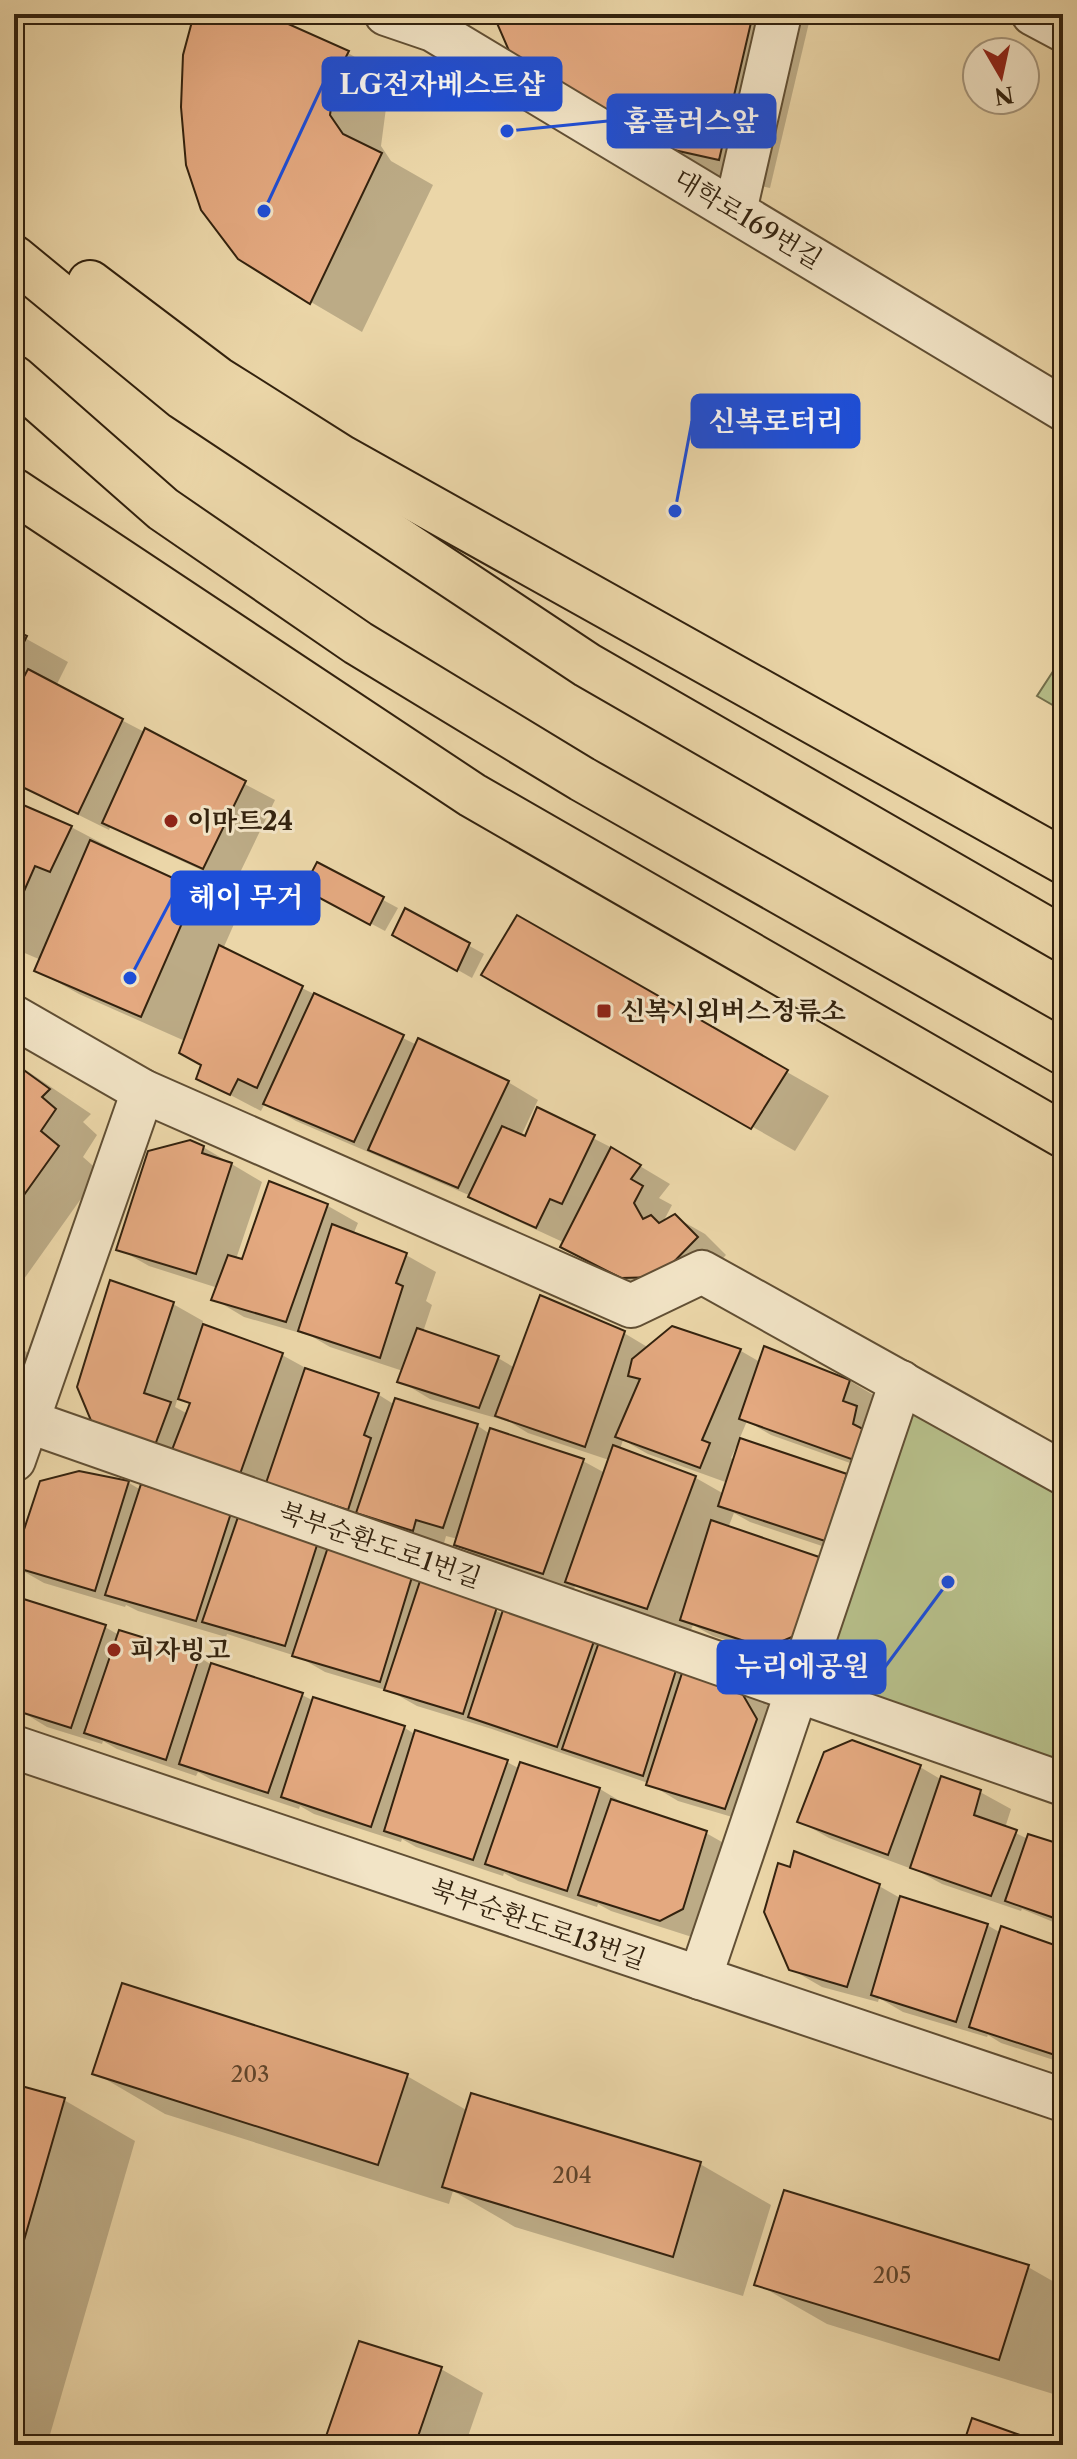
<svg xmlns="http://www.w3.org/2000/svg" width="1077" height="2459" font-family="'Libre Caslon Text','Noto Serif KR',serif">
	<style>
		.green { fill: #b6be89; stroke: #74704c; stroke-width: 2 }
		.shadow { fill: #0003; fill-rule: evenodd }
		.building { fill: #e4a980; stroke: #33220e; stroke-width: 2 }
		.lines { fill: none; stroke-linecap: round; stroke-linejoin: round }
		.street-casing { stroke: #614f34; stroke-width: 46 }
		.highway-casing { stroke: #33220e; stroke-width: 48 }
		.street { stroke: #f2e4c6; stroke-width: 42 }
		.highway { stroke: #ebd6a8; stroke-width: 44 }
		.poi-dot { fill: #8f2418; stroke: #f2e4c6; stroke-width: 3 }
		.labels { text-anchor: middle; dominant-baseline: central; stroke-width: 6; stroke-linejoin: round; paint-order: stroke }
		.number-label { font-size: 22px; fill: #5f442a }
		.street-label { font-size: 26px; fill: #33220e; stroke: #f2e4c6 }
		.poi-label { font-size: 26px; font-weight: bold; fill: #33220e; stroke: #f2e4c6; text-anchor: start }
		.leader { fill: none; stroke: #1d4ed8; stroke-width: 3 }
		.callout-dot { fill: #1d4ed8; stroke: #f2e4c6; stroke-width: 3 }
		.callout { fill: #1d4ed8; stroke: #1d4ed8; stroke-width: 3 }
		.callout-label { font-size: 28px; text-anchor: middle; font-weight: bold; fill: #fff }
	</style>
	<rect width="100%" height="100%" fill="#ebd6a8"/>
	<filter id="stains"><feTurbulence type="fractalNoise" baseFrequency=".0025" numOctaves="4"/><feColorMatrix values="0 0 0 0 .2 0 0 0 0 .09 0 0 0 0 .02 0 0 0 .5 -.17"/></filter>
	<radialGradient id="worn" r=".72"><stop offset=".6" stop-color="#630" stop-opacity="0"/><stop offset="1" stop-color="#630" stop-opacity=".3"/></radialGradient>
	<!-- green -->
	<g class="green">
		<polygon points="1063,656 1063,711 1037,696"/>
		<polygon points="901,1382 1063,1473 1063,1784 797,1691"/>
	</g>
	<!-- shadow -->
	<g class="shadow">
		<polygon points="197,14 261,14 348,53 399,83 386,108 381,146 391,161 433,185 362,332 311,302"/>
		<polygon points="495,14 811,14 770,188 683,168"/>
		<polygon points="14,632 68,662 56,686 275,800 234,885 134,839 111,825 109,830 14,783"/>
		<polygon points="14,803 71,827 238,915 223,949 417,1045 508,1082 538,1100 521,1136 526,1138 538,1110 624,1154 623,1156 670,1184 659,1198 672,1205 662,1224 675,1217 705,1234 726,1255 690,1293 653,1294 593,1263 565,1243 500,1213 471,1196 296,1121 265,1103 261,1111 198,1078 203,1065 185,1041 79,994 36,970 41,960 20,951 14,960"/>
		<polygon points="318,865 398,908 385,931 321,897"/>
		<polygon points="406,911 484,954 472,978 394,934"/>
		<polygon points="518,918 829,1096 795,1151 484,974"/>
		<polygon points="14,1062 91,1114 83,1122 97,1135 83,1157 100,1172 14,1293"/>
		<path d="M203,1147L262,1182L236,1259L244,1261L270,1184L328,1206L358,1223L353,1235L406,1255L436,1272L426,1301L432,1305L423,1332L498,1358L515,1368L624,1333L649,1348L672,1329L741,1351L760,1362L765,1348L850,1381L880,1399L884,1475L771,1435L747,1421L739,1440L846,1476L876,1493L855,1557L750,1522L734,1513L728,1528L821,1559L797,1664L713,1636L693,1625L690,1632L610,1605L575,1585L574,1590L487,1562L457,1544L458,1539L446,1536L443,1547L124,1439L173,1304L203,1321L202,1325L282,1355L313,1372L379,1395L395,1405L397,1400L478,1426L490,1434L583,1461L605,1473L609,1460L528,1433L510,1422L430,1399L400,1381L403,1371L330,1347L311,1336L244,1317L214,1299L218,1288L149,1266L119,1249ZM178,1397L191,1405L188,1414L175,1407ZM623,1440L648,1454L728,1483L724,1494L696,1478L620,1449ZM736,1447L739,1448L735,1461L731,1458Z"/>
		<polygon points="14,1342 41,1364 14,1399"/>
		<polygon points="79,1473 129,1483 141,1490 142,1487 230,1515 318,1544 504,1614 739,1689 770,1707 756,1824 678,1801 648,1783 492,1729 417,1706 392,1692 325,1672 299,1657 227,1634 226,1637 138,1611 126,1605 125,1607 44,1583 14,1566"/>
		<polygon points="14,1598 105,1627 119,1635 199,1657 215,1667 302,1695 314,1701 314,1699 405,1728 416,1735 507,1762 520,1769 600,1789 630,1807 706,1833 736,1850 692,1937 611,1911 598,1904 597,1907 518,1881 504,1873 503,1876 416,1847 402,1839 401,1842 314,1814 300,1806 299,1809 212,1780 198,1772 196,1776 117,1749 103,1741 102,1744 47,1727 14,1707"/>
		<polygon points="920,1767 942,1780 980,1792 1011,1809 1005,1828 1028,1839 1063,1847 1063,1932 1058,1924 1022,1909 1021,1911 942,1884 920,1872 829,1838 799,1821"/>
		<polygon points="879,1886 902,1899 987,1925 1001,1933 1063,1950 1063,2063 1001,2043 988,2035 987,2037 903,2012 879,1998 878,2002 822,1987 791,1969"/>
		<polygon points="95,2073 407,2076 468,2111 700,2164 771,2205 743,2296 515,2227 453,2191 449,2204 165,2114"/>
		<polygon points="14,2086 64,2100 135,2141 47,2445 14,2445"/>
		<polygon points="1028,2267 1063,2287 1063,2397 827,2324 757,2284"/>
		<polygon points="441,2369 483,2393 465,2445 325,2445"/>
	</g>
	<!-- building -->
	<g class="building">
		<polygon points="194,14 266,14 349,51 335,78 330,115 343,134 382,153 310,304 238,259 201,210 186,165 181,107 183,55"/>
		<polygon points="493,14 753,14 719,160 629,140 517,69"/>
		<polygon points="14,630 27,636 14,662"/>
		<polygon points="28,669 123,719 78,814 14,783 14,696"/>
		<polygon points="145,728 246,781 203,869 102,823"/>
		<polygon points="14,801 72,826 50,872 35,866 14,914"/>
		<polygon points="90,840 197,889 141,1017 34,971"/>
		<polygon points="317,862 384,897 370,925 303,889"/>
		<polygon points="405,908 470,943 457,971 392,935"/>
		<polygon points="517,915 788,1070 751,1129 481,975"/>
		<polygon points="219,945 303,986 257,1088 238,1079 230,1095 196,1079 201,1065 179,1053"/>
		<polygon points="314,993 404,1035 354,1142 263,1104"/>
		<polygon points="418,1038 509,1081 458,1188 368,1150"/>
		<polygon points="14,1063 50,1089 42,1097 56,1109 41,1131 59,1146 14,1209"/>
		<polygon points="537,1107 595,1135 562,1204 550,1199 536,1228 468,1197 502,1126 525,1136"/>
		<polygon points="190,1140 204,1146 202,1153 232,1163 196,1274 116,1250 148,1151"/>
		<polygon points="611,1147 641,1165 631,1179 643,1186 634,1203 643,1219 651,1215 659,1223 675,1214 698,1237 659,1277 621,1278 560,1247"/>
		<polygon points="269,1181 328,1204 286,1322 211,1300 228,1255 242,1259"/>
		<polygon points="332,1224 407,1253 396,1283 403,1286 380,1358 298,1331"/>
		<polygon points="110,1280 174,1302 144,1393 171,1402 155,1445 92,1423 77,1387"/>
		<polygon points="540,1295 625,1331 585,1447 495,1416"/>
		<polygon points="203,1324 283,1353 240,1474 172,1450 190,1403 178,1399"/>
		<polygon points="672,1326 741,1349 702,1440 710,1443 700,1468 615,1437 640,1379 628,1376 632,1359"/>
		<polygon points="417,1328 499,1356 479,1408 397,1382"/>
		<polygon points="764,1346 850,1380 843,1401 857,1406 853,1424 863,1429 854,1460 739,1419"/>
		<polygon points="305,1368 379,1393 364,1435 371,1438 348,1510 266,1483"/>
		<polygon points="395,1398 478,1424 443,1528 416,1520 413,1531 356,1513"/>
		<polygon points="490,1428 584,1459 543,1574 454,1545"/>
		<polygon points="740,1438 847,1474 825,1541 718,1506"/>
		<polygon points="613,1445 696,1476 647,1609 565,1582"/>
		<polygon points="79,1471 129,1481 95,1591 14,1567 14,1560 40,1481"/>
		<polygon points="141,1484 231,1513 196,1621 105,1595"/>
		<polygon points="238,1517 318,1542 285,1646 202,1622"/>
		<polygon points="711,1520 822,1558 799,1634 766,1648 680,1620"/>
		<polygon points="328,1547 412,1577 380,1682 292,1656"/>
		<polygon points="420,1581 497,1607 463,1714 384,1690"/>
		<polygon points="14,1596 106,1625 71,1728 14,1710"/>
		<polygon points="503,1610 594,1641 557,1747 468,1717"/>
		<polygon points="119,1630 200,1655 166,1760 84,1733"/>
		<polygon points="599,1642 677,1667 643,1776 562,1749"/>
		<polygon points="211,1663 303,1693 268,1793 179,1764"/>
		<polygon points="683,1670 739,1688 757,1719 725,1809 646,1785"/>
		<polygon points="313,1697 405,1726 371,1827 281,1797"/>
		<polygon points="415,1730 508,1760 473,1860 384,1831"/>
		<polygon points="852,1740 921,1765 888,1855 797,1822 824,1752"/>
		<polygon points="520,1762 600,1788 567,1891 485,1864"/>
		<polygon points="941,1776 981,1790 974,1815 1017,1830 991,1896 910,1868"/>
		<polygon points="611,1799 707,1831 683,1909 660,1921 578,1895"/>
		<polygon points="1028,1834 1063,1845 1063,1932 1054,1929 1057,1919 1005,1901"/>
		<polygon points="794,1851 880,1884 847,1987 789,1970 764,1912 778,1863 790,1867"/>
		<polygon points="900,1896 988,1924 956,2022 871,1995"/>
		<polygon points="1001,1926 1063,1948 1063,2042 1058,2056 969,2027"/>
		<polygon points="122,1983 408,2074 378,2165 92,2074"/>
		<polygon points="14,2084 65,2098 14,2275"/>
		<polygon points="471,2093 701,2162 673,2257 442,2187"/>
		<polygon points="784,2190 1029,2265 999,2360 754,2285"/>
		<polygon points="359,2341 442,2367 415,2445 323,2445"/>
		<polygon points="972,2418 1048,2445 963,2445"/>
	</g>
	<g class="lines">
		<defs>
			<g id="street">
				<polyline points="386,14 433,30 1063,409"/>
				<polyline points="1033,14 1063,30"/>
				<polyline points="735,211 780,14"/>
				<polyline points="14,1017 143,1091 631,1306 702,1272 1063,1473"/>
				<polyline points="27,1421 1063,1784"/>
				<polyline points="14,1460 143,1091"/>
				<polyline points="14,1747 1063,2100"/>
				<polyline points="700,1978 901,1382"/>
			</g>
			<g id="highway">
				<polyline points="14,258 183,397 587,665 1063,939"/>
				<polyline points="90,283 217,379 342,458 1063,861"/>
				<polyline points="14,378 163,509 358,643 582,779 1063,1052"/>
				<polyline points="14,491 472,795 1063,1135"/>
			</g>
		</defs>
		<!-- street casing -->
		<use href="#street" class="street-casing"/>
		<!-- highway casing -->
		<use href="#highway" class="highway-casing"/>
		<!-- street -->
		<use href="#street" class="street"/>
		<!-- highway -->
		<use href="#highway" class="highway"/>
	</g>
	<!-- markers -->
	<g class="poi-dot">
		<circle cx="171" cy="821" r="8"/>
		<rect x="596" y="1003" width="16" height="16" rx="4"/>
		<circle cx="114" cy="1650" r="8"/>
	</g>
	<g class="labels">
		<!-- number labels -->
		<g class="number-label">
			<text x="250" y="2074">203</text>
			<text x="572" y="2175">204</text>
			<text x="892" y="2275">205</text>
		</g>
		<!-- street labels -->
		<g class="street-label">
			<text transform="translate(748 219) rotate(31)">대학로169번길</text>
			<text transform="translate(380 1545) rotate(19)">북부순환도로1번길</text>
			<text transform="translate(538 1924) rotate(19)">북부순환도로13번길</text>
		</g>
		<!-- poi labels -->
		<g class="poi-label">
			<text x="187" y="821">이마트24</text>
			<text x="620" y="1011">신복시외버스정류소</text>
			<text x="130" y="1650">피자빙고</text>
		</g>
	</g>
	<!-- callouts -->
	<path class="leader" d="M264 211L323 84M507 131L608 121M675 511L692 421M130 978L172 898M948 1582L885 1667"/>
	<g class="callout-dot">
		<circle cx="264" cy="211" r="8"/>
		<circle cx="507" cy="131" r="8"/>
		<circle cx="675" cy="511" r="8"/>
		<circle cx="130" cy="978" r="8"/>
		<circle cx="948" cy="1582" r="8"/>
	</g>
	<g class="callout">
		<rect x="323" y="58" width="238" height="52" rx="8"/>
		<rect x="608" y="95" width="167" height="52" rx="8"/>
		<rect x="692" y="395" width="167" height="52" rx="8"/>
		<rect x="172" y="872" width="147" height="52" rx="8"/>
		<rect x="718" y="1641" width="167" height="52" rx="8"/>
	</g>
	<g class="callout-label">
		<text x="442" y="94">LG전자베스트샵</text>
		<text x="691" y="131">홈플러스앞</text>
		<text x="776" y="431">신복로터리</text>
		<text x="246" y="907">헤이 무거</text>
		<text x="802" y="1676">누리에공원</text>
	</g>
	<!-- margin -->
	<rect width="1077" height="2459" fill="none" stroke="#ebd6a8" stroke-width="48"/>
	<rect x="16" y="16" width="1045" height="2427" fill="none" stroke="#33220e" stroke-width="4"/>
	<rect x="24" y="24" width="1029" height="2411" fill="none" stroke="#33220e" stroke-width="2"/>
	<!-- north arrow -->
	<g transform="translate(1001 76) rotate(171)"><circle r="38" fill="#f2e4c6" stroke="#a6967c" stroke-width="2"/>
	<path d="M0-6L14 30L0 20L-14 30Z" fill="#8f2418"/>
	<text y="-12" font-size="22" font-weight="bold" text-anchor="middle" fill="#33220e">N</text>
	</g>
	<rect width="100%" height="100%" filter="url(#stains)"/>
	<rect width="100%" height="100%" fill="url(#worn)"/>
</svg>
